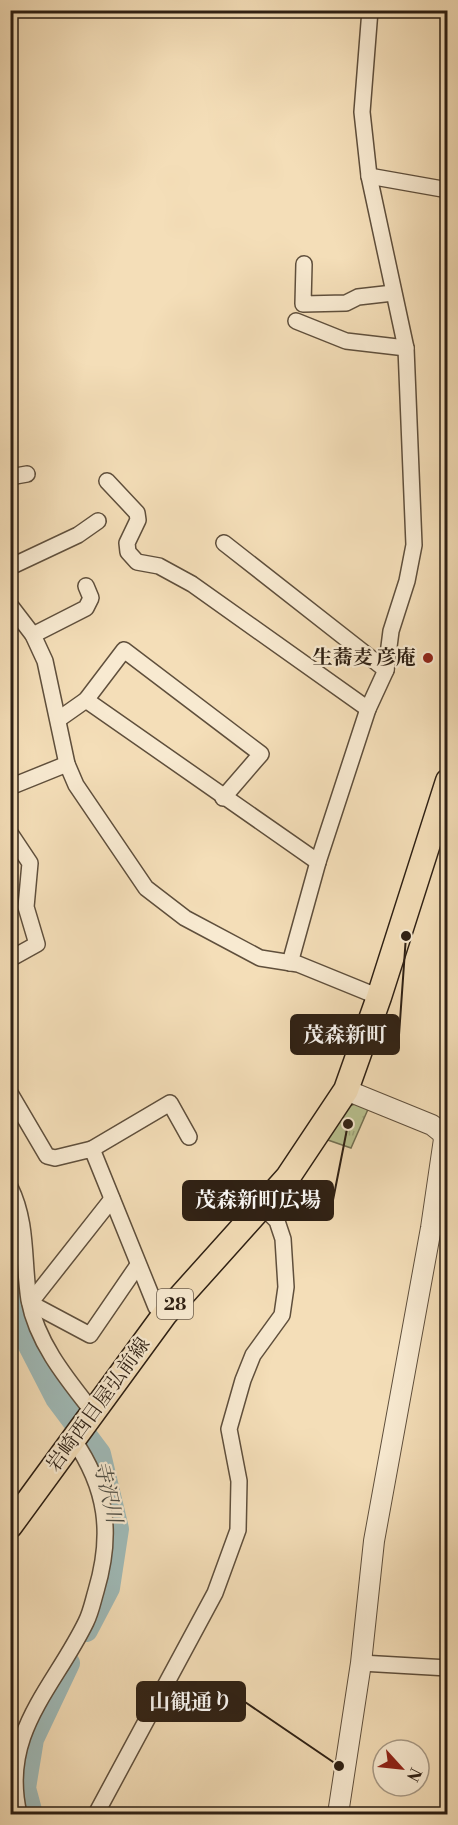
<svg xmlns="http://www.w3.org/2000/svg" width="458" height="1825" font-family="'Libre Bodoni','Noto Serif JP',serif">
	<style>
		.grass { fill: url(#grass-tufts); stroke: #737052; stroke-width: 1.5 }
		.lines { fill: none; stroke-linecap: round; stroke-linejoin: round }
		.river { stroke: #9fbab8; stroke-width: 24 }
		.minor-casing { stroke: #5f4f3c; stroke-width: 18 }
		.tertiary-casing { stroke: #5f4f3c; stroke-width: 22 }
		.primary-casing { stroke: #2d1f13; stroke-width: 27 }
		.minor { stroke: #f8ead1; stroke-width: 15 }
		.tertiary { stroke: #f8ead1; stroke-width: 20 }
		.primary { stroke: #f4deb8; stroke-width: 24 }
		.poi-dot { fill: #8f2418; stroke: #f8ead1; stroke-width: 2 }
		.labels { text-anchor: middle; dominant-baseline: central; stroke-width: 4.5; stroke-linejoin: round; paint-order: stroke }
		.shield { fill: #f8ead1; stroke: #6a5c4c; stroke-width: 1.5 }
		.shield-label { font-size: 18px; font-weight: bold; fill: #2d1f13 }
		.poi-label { font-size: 20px; font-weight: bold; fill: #2d1f13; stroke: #f8ead1; text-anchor: end }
		.street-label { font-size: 20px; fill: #2d1f13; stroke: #f8ead1 }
		.water-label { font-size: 21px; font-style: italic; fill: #4f4e45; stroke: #f8ead1 }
		.leader { fill: none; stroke: #2d1f13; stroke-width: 2 }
		.callout-dot { fill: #2d1f13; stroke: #f8ead1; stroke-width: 2 }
		.callout { fill: #2d1f13; stroke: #2d1f13; stroke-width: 2 }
		.callout-label { font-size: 21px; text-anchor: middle; font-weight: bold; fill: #fff }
	</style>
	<defs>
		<pattern id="grass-tufts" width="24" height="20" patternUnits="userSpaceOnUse" patternTransform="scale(1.5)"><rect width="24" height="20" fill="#b9c290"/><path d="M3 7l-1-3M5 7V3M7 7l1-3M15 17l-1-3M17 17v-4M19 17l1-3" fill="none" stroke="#9fa67b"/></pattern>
	</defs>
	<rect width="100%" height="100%" fill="#f4deb8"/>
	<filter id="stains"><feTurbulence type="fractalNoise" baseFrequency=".00333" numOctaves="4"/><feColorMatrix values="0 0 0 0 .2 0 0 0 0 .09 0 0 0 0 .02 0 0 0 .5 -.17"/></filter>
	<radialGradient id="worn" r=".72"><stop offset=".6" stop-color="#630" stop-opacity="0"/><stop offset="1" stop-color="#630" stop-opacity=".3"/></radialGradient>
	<!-- grass -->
	<polygon class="grass" points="357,1103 369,1107 351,1148 325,1139 342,1109"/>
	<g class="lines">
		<!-- river -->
		<g class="river">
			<polyline points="10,1244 15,1263 21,1328 57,1398 99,1454 117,1529 108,1588 86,1630"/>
			<polyline points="31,1814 24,1788 32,1739 68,1663"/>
		</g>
		<defs>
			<g id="minor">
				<polyline points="369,176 448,190"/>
				<polyline points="304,264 303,304 346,303 358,297 393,293"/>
				<polyline points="296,321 346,341 406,348"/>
				<polyline points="10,477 27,474"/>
				<polyline points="107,481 137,513 138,520 127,543 128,552 137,562 159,566 192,584 368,709"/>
				<polyline points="224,543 386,670"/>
				<polyline points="10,567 78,535 98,521"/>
				<polyline points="10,605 33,635 45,661 67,764 76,785 146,888 185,918 260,958 298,964 379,997"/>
				<polyline points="33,635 86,608 91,598 86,586"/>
				<polyline points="86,700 318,862"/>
				<polyline points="59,719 86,700 124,650 261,754 223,798"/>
				<polyline points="10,787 67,764"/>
				<polyline points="10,833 30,863 26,907 37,944 10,959"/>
				<polyline points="290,963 318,862 368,709 386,670 391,631 407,581 414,545 406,348 369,176 362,112 370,10"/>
				<polyline points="10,1093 47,1156 55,1158 92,1149 156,1307 165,1314"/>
				<polyline points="92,1149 170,1103 189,1137"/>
				<path d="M10,1187C28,1223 23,1262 29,1300C37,1343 67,1379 93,1412"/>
				<polyline points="112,1199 30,1303 90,1335 138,1265"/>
				<polyline points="361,1663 448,1668"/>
				<path d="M19,1814C0,1733 54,1688 86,1622C91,1612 93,1601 96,1591C113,1534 107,1488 73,1439"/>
				<polyline points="96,1814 215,1593 238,1530 239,1481 229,1429 243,1380 253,1355 282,1315 286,1287 283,1239 277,1221 263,1207"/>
			</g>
			<polyline id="tertiary" points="338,1814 361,1663 374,1541 431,1228 444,1139 442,1133 432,1125 346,1090"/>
			<polyline id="primary" points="10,1526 165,1314 288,1177 346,1090 379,997 448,781"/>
		</defs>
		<!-- minor casing -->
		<use href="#minor" class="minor-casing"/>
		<!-- tertiary casing -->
		<use href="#tertiary" class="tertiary-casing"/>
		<!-- primary casing -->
		<use href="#primary" class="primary-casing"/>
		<!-- minor -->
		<use href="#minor" class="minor"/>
		<!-- tertiary -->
		<use href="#tertiary" class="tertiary"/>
		<!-- primary -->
		<use href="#primary" class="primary"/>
	</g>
	<!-- markers -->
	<circle class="poi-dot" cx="428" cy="658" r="6"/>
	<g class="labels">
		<!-- shield labels -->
		<rect class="shield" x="157" y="1289" width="36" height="30" rx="4.5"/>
		<g class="shield-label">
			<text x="175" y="1304">28</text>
		</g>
		<!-- poi labels -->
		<g class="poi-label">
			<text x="416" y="658">生蕎麦 彦庵</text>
		</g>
		<!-- street labels -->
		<g class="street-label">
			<text transform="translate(99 1405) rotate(-54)">岩崎西目屋弘前線</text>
		</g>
		<!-- water labels -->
		<g class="water-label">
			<text transform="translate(107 1492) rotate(77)">寺沢川</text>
		</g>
	</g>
	<!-- callouts -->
	<path class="leader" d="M406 936L399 1035M348 1124L333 1200M339 1766L245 1702"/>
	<g class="callout-dot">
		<circle cx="406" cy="936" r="6"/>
		<circle cx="348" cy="1124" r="6"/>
		<circle cx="339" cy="1766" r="6"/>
	</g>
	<g class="callout">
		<rect x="291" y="1015" width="108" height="39" rx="6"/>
		<rect x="183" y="1181" width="150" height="39" rx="6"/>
		<rect x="137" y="1682" width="108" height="39" rx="6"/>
	</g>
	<g class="callout-label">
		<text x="345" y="1042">茂森新町</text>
		<text x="258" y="1207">茂森新町広場</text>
		<text x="191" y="1709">山観通り</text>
	</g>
	<!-- margin -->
	<rect width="458" height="1825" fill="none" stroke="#f4deb8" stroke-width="36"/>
	<rect x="12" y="12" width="434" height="1801" fill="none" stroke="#2d1f13" stroke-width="3"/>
	<rect x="18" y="18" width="422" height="1789" fill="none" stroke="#2d1f13" stroke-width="1.5"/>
	<!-- north arrow -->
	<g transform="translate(401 1768) rotate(117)"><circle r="28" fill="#f8ead1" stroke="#a79985" stroke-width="1.5"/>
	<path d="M0-4.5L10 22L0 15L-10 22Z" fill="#8f2418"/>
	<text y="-9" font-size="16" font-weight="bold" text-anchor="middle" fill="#2d1f13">N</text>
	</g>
	<rect width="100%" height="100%" filter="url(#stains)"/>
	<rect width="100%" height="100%" fill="url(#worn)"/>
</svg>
